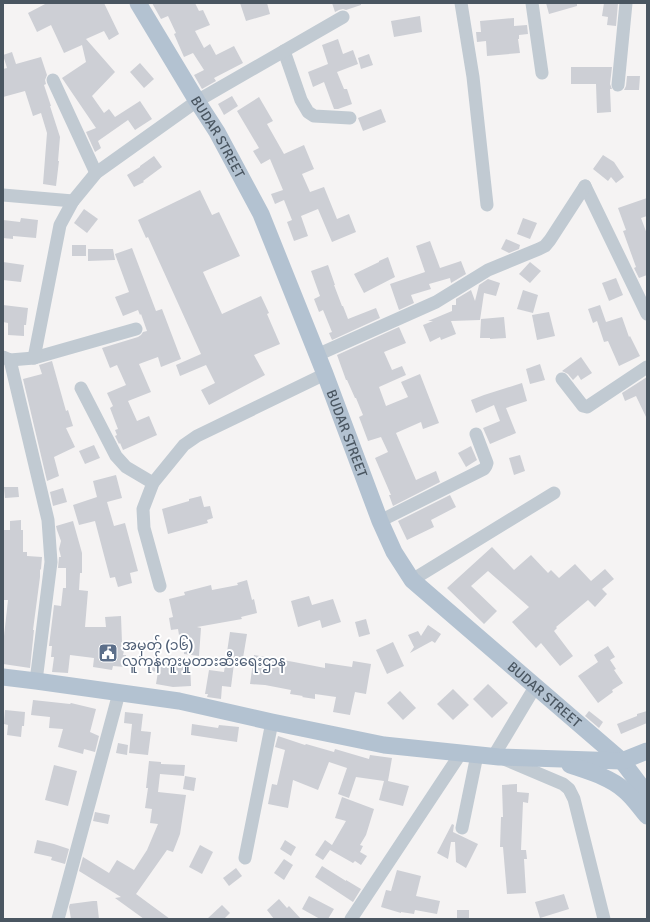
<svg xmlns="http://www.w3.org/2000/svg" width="650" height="922" font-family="Signika,'Noto Sans Myanmar',sans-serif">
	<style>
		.building { fill: #cdcfd5 }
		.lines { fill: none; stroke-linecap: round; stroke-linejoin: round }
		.minor { stroke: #c1cad2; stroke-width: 13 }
		.major { stroke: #b3c2d1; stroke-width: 17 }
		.labels { text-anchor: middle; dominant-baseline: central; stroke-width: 4; stroke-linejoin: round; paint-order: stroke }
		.street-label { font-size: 14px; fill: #4a5661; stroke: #fff }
		.service-label { font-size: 14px; fill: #4e5e75; stroke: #fff; text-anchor: start }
	</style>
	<rect width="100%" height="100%" fill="#f5f3f3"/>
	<!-- building -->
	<g class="building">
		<polygon points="47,3 104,3 119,34 109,40 104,31 86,39 115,72 92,96 104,113 109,109 115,117 140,101 152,119 135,130 128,120 98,141 101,148 95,152 86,132 96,128 62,78 86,62 82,45 64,53 51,25 37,32 28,13"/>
		<polygon points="152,3 195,3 199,11 203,10 210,25 195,31 204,48 210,44 216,55 234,46 243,63 214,78 216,81 202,89 194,75 204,70 193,53 184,57 174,34 176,33 168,16 161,19"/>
		<polygon points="240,3 267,3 270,14 246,21"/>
		<polygon points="332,3 361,3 361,5 346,10 343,9 339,10 335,12"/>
		<polygon points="546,3 577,3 577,6 549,14"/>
		<polygon points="604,3 618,3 616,26 607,25 608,17 602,16"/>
		<polygon points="420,16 422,32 394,37 391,21"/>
		<polygon points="514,18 514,26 527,25 528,34 519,35 519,39 518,39 520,53 487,56 486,41 477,42 476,32 481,32 480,21"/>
		<polygon points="338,39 343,54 353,50 358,64 337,72 344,89 347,89 352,104 338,109 334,109 324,82 313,87 308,72 328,64 322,45"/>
		<polygon points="12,52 16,64 41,57 47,75 45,80 46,84 44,85 51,106 50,106 60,137 58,161 59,161 56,186 43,184 47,133 41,113 33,116 25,91 3,97 3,69 7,68 3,55"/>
		<polygon points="369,54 373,65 361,69 358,58"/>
		<polygon points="140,63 154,79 144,88 130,72"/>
		<polygon points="571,67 612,67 610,84 612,89 610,89 611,112 597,113 596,84 571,84"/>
		<polygon points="627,76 640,76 639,90 624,90 626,86"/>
		<polygon points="232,96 238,106 224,115 218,104"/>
		<polygon points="259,97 273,121 267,124 284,154 304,145 314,169 302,174 310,192 324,187 337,219 349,214 356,232 332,242 318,209 301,216 308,236 294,241 287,222 292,220 284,200 275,204 271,194 283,190 270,159 261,164 253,151 259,148 237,111"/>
		<polygon points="381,109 386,122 363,131 358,118"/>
		<polygon points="603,155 614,162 624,177 616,183 611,177 608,181 593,169"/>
		<polygon points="154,156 162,167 143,181 144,182 134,187 127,175 140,167 140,166"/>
		<polygon points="200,190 212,215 219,212 240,256 203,272 222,314 261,296 269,313 267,314 280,344 254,355 265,375 209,405 201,390 215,383 206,365 180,376 176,365 201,354 148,237 146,238 138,220"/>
		<polygon points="647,198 647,216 641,218 647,234 647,275 639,278 634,268 636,267 623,231 626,230 618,208"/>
		<polygon points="84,209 98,219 87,233 74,223"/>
		<polygon points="21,218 38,220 36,238 13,236 13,239 3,238 3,220 20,222"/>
		<polygon points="523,218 537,223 530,239 517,234"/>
		<polygon points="506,239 520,245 519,249 509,253 501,249"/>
		<polygon points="430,241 440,268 461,261 466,274 451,283 450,278 429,284 431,289 411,295 414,303 399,310 390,284 425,272 416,246"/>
		<rect x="72" y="245" width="14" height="11"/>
		<polygon points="132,248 156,311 162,309 181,359 161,367 158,357 139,364 151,392 128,401 137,421 149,416 157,435 123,450 120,443 119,444 115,436 117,435 115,430 118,429 110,408 113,406 107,393 126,385 117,365 110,368 102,348 138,337 141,335 143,332 147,331 141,314 140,315 138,310 123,316 115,297 129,292 115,254"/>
		<polygon points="88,249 113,249 115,260 88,261"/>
		<polygon points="388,257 395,277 364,293 354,274 379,262 379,261"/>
		<polygon points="3,262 24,265 21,282 3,280"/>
		<polygon points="530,262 541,271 530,283 519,274"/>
		<polygon points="328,265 335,285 334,285 342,306 343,306 348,319 376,308 380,318 332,340 329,333 332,332 323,310 319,312 314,299 320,296 311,271"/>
		<polygon points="616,278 623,295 609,301 602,283"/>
		<polygon points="488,279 500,283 496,296 484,293 480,320 451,321 456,334 441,340 440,337 430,342 423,325 433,321 428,321 452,311 452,305 456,305 456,299 471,290 475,301 479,285"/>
		<polygon points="523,290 538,295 533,313 517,309"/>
		<polygon points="3,305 28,308 26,325 24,325 24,336 8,335 8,323 3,322"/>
		<polygon points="600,305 606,322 622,317 629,337 630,336 640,356 619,366 608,341 604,342 597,321 593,323 588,309"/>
		<polygon points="549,312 555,336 537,340 532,315"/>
		<polygon points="504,317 506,338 490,339 490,338 480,338 481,319"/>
		<polygon points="399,327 406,343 384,352 392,370 402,366 406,375 379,387 386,406 408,397 401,382 420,374 439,423 423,429 421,422 396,433 416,480 436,471 440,482 393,506 389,495 391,495 375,458 388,452 381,437 368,441 359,417 363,415 356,398 355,398 347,380 346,380 337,355"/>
		<polygon points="581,357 592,373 581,380 578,375 573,380 568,374 562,371"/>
		<polygon points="52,361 66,411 68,410 73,426 66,428 75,447 54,457 59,476 47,481 23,379 42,374 39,365"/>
		<polygon points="540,364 545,380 530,384 526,369"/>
		<polygon points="647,377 647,419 636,396 625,401 622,393"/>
		<polygon points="522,383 527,401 506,408 516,433 490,444 483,428 500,421 494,405 476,413 471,400 484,395"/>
		<polygon points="94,445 100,458 85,464 79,451"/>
		<polygon points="471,446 477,460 466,467 458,453"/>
		<polygon points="520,455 525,471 514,475 509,458"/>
		<polygon points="116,475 122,498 107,502 114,526 125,523 138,571 130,573 132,583 118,587 115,577 110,578 95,521 79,525 73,505 97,497 93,481"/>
		<polygon points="4,487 18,487 19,497 5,498"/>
		<polygon points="63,488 67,502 53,506 50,492"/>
		<polygon points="450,495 456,507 431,520 434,527 407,540 398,521"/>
		<polygon points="201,496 204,507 210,506 213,518 207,520 208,523 168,534 162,509 189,501 189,499"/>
		<polygon points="21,520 21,530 23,530 23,552 27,552 27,556 42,557 41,569 40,570 40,577 33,630 34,630 30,668 3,664 3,636 4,636 8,600 3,600 3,530 10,530 10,521"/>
		<polygon points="73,521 82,553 82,573 80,573 79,590 88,591 85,627 106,627 105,617 121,616 122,643 126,643 123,655 126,655 125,667 113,666 112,670 93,667 94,658 70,655 68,673 52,672 54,657 51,657 52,646 49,646 54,605 61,606 63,588 66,588 66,568 58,568 59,557 61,557 59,549 61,541 57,530 56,526"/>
		<polygon points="492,547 514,570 531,555 548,573 551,570 559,578 575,564 591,581 605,569 614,579 602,589 607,594 595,607 588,600 556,627 557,628 554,631 573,656 560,666 541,643 536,648 512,622 529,607 488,571 471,586 497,611 484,624 447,588 459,577"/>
		<polygon points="247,580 252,600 254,599 257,613 241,617 242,619 197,627 201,628 199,656 184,654 185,640 180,641 178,629 171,630 169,618 173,617 169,599 185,595 184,592 211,585 212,590 238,585 237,583"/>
		<polygon points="309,596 312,605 333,599 341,622 322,628 320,620 298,627 291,601"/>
		<polygon points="366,619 370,634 359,637 355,622"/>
		<polygon points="428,625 441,634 435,643 432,641 410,653 414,647 408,635 418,631 421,636"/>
		<polygon points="230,632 247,634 243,658 235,656 231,687 222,686 221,699 207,697 208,694 205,694 209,670 224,672"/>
		<polygon points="393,642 404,666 387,674 376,650"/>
		<polygon points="608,646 615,657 610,660 616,669 614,670 623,683 612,690 613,692 598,703 578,676 598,662 594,655"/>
		<polygon points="254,655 294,662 325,668 325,663 352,667 353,661 371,664 366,694 355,692 350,715 333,712 336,697 315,694 315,699 302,697 303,696 290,694 291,690 265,685 250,684"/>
		<polygon points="154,657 190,663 191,686 173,687 156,684 158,672 152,671"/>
		<polygon points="488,684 508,703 492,718 473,699"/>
		<polygon points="453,689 469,705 453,720 437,704"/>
		<polygon points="400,691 416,708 403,720 387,703"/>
		<polygon points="33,700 70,704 71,703 96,709 90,732 99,736 95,752 84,749 83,754 58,747 63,729 49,728 50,717 31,715"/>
		<polygon points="5,710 25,712 24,726 22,726 21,737 7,735 8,725 4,724"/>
		<polygon points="589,711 603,722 599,728 585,716"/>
		<polygon points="647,711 647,723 621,734 617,724 637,716 637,714"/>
		<polygon points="125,712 143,714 141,731 151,732 148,755 129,753 132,724 124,723"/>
		<polygon points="192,724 218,728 219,725 239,727 237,742 217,739 191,735"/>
		<polygon points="278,736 305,745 306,744 334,752 335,749 369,759 370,755 392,758 388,781 409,786 403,806 379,800 384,781 356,777 349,798 338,794 347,768 329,762 318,790 293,780 288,808 268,804 272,784 277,785 285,750 275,747"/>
		<polygon points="118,743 128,745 127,755 116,753"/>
		<polygon points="149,761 161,762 161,764 185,765 184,776 160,774 158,792 186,795 180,834 173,852 167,850 136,894 170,919 144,919 115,898 121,897 79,871 83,857 109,873 117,860 134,870 147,850 158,824 150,823 152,809 145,808 148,788 146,788"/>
		<polygon points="54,765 77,771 68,806 45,800"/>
		<polygon points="185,776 196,778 194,791 183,789"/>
		<polygon points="517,784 517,792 529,793 528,803 523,802 521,850 526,850 527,859 524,859 526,893 507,894 503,847 500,847 501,817 503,817 502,785"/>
		<polygon points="342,797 374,809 366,835 360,845 363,846 360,852 367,856 361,865 355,861 353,863 330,850 323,860 315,855 325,840 332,845 346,821 335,818"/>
		<polygon points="95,812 110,815 108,824 93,821"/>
		<polygon points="452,824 454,825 453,832 478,844 466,868 456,862 455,842 451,842 448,859 437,853"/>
		<polygon points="37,840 54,844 69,849 65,864 51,860 52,857 34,853"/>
		<polygon points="285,840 296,847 291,856 280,849"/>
		<polygon points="200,845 213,852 202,874 189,867"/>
		<polygon points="284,859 293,865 284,880 274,873"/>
		<polygon points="322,866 346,881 346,880 361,889 353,902 315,877"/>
		<polygon points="236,868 242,876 229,886 223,878"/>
		<polygon points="397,870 421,876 416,896 440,901 437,914 415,910 414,914 401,912 401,913 381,907 386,890 391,891"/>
		<polygon points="564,894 569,909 540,918 535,902"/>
		<polygon points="309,896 334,909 328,919 320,919 302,909"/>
		<polygon points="279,899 287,908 289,906 301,919 274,919 267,910"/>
		<polygon points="93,901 97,901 99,919 71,919 69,907 70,904"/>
		<polygon points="222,905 230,913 224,919 207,919"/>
		<rect x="457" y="910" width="12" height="9"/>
	</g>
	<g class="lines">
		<!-- minor -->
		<g class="minor">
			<polyline points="461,3 473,77 487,205"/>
			<polyline points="532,3 542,73"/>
			<polyline points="284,51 301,100 308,112 314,116 350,118"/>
			<polyline points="53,80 96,173"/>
			<polyline points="618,85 626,3"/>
			<polyline points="585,186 647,314"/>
			<polyline points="3,195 73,201"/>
			<polyline points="317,355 436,302 488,270 539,249 545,246 550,240 585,186"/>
			<polyline points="3,357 10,360 34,358 136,329"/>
			<polyline points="34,358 60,225 73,201 96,173 197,101 343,17"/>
			<polyline points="10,360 48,520 51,562 36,681"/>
			<polyline points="562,379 583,406 587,407 647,367"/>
			<polyline points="81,388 116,456 126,467 153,483"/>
			<polyline points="380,521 484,469 486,466 487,463 476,434"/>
			<polyline points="412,580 554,493"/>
			<polyline points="160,586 144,528 143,509 153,483 184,445 197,436 325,374"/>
			<polyline points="493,757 535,687"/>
			<polyline points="504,759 563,784 569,789 574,799 604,919"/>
			<polyline points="462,828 477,755"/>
			<polyline points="245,858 272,722"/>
			<polyline points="58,919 119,693"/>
			<polyline points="351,919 461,753"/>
		</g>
		<!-- major -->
		<g class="major">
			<path id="s1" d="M138,3L197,101L217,132L261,214L325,374L380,521L394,552L412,580L622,761L647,794"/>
			<polyline points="3,677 36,681 179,701 272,722 384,745 499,757 622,761 647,751"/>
			<path d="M570,765C587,771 610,777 624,790C633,797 640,808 647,816"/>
		</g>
	</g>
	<!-- icons -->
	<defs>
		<symbol id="civic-square" viewBox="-11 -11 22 22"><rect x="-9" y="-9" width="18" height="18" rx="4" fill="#5c6f8a" stroke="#fff"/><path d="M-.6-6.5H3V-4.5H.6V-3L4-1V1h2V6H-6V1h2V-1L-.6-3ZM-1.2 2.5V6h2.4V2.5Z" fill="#fff"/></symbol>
	</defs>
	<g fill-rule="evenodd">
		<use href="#civic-square" x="97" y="642" width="22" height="22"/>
	</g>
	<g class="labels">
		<!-- street labels -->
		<g class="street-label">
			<text stroke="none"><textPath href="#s1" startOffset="156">BUDAR STREET</textPath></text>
			<text stroke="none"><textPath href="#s1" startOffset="480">BUDAR STREET</textPath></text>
			<text stroke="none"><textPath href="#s1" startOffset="816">BUDAR STREET</textPath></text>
		</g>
		<!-- service labels -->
		<g class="service-label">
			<text x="122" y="645">အမှတ် (၁၆)<tspan x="122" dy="16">လူကုန်ကူးမှုတားဆီးရေးဌာန</tspan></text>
		</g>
	</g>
	<!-- border -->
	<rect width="650" height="922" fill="none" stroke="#4a5661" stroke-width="8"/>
</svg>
